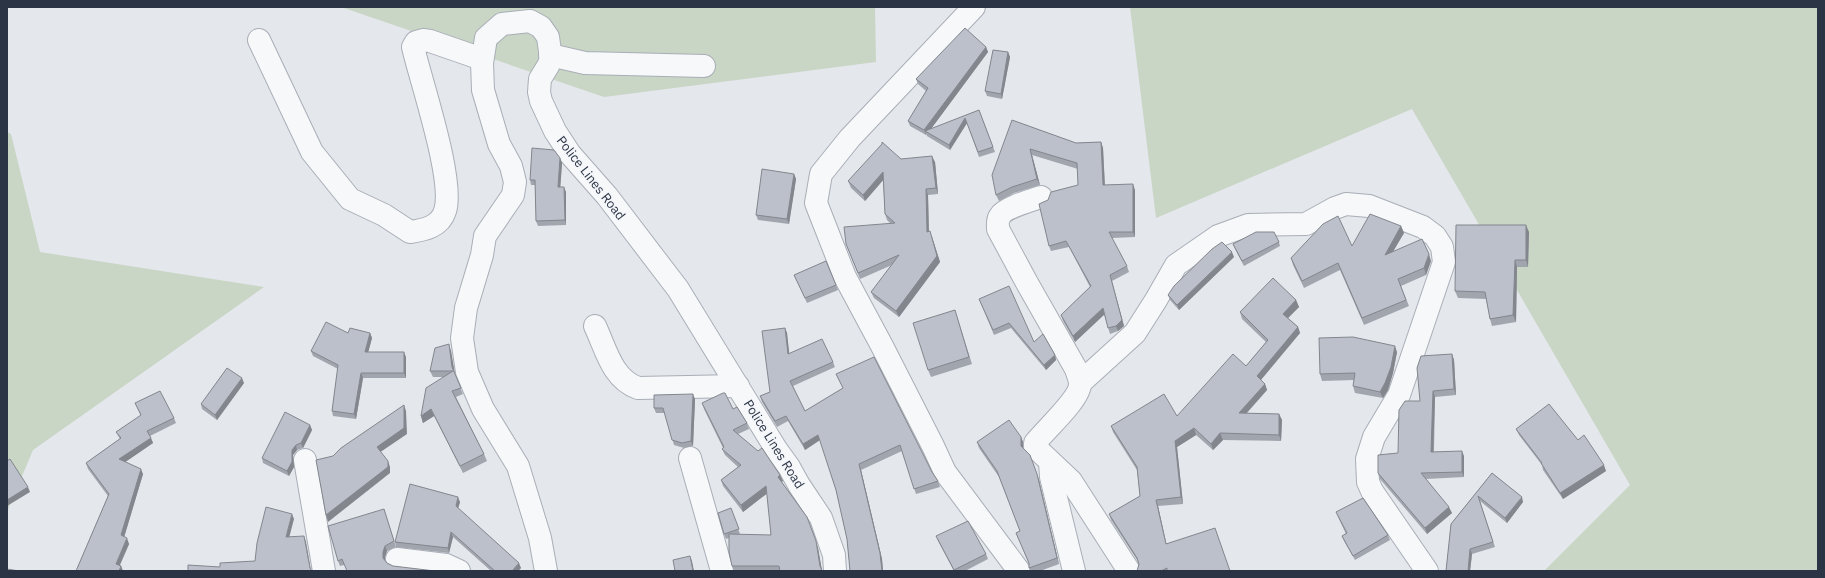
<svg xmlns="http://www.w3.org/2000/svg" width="1825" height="578" font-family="'IBM Plex Sans',sans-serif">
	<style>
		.green { fill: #c9d6c5 }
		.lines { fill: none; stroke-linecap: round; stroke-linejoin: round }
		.minor-casing { stroke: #a9aeb7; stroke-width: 24 }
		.minor { stroke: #f7f8fa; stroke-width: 22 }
		.wall { fill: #a1a5ae }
		.shaded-wall { fill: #83868d }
		.building { fill: #bbc0ca; stroke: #83868d }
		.labels { text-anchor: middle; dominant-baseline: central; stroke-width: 3.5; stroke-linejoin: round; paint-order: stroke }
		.street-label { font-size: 13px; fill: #2b3445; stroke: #f4f6f9 }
	</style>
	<rect width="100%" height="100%" fill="#e4e7ec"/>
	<!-- green -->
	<g class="green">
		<polygon points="341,7 875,7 876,62 604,97"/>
		<polygon points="1130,7 1818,7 1818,571 1544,571 1630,485 1412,109 1156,218"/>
		<polygon points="7,132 11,134 40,252 264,287 33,450 7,512"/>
	</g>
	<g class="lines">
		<defs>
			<g id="minor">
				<polyline points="974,7 850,138 821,174 816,203 845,277 882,346 933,446 945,472 1019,571"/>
				<path d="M259,40L312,152L350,199L384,215L410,232C424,230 440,227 445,211C455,181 421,82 413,47L416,42L423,40L430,41L482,59"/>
				<polyline points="550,55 585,63 704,66"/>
				<path d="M1041,197C1032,200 1004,208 1000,216C997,220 998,224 998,229L1027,283L1076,369C1077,373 1080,379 1080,384C1080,399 1045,430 1035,443V447L1071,481L1129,571"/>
				<path d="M595,326C606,349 612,379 638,388L738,386"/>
				<polyline points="1080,383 1135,333 1156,300 1176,265 1218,236 1248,225 1306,224 1335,208 1346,204 1369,206 1423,227 1435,236 1442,247 1444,262 1399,395 1374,437 1367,459 1368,482 1372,491 1427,571"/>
				<polyline points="690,458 722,571"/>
				<polyline points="305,460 324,571"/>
				<polyline points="1050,462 1051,477 1074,571"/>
				<polyline points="397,559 446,565 459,571"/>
				<polyline points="546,571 540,538 518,466 483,409 467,372 462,338 466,308 482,255 485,236 513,195 515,182 511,166 499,144 483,90 482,63 486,38 502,24 530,21 541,27 548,37 551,59 548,66 540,79 539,92 541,101 555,131 570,154 607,196 678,289 776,449 789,467 799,485 821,518 834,555 835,571"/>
			</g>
		</defs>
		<!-- minor casing -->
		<use href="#minor" class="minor-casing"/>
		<!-- minor -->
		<use href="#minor" class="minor"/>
	</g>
	<!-- wall -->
	<g class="wall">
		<polygon points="986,47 988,52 930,130 979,110 995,152 979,157 967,123 950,150 927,136 926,134 926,135 910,126 908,121 926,91 918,84 916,79"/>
		<polygon points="1008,52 1010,57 1002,99 987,96 985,91"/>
		<polygon points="1012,120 1076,143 1101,142 1103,148 1105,185 1135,190 1135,237 1112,238 1127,266 1129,272 1112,281 1124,326 1118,331 1110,334 1104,314 1075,342 1063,321 1061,315 1090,287 1069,247 1051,251 1049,246 1078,185 1078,169 1032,155 1040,185 1014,193 999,201 996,195"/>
		<polygon points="560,158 562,163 560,187 566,192 566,225 538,226 536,221 535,185 531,185 530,180"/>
		<polygon points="901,159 935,162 938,194 928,195 929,231 932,237 940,262 899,317 874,298 871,292 892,265 860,279 846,244 890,223 887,220 885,214 883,180 865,201 851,188 848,181"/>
		<polygon points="794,174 796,179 789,224 758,220 756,215"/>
		<polygon points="1401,226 1404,233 1393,251 1431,261 1426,275 1401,286 1409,306 1364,325 1340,270 1304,288 1293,265 1291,258 1352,246"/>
		<polygon points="1529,232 1528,267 1517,267 1516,322 1492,326 1490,319 1486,299 1458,298 1455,291"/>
		<polygon points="1279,242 1280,246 1244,266 1235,249 1233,244"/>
		<polygon points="1234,257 1179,310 1170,300 1168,295"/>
		<polygon points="794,275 836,285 838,290 807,303"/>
		<polygon points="979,299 1034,342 1055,355 1056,360 1046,370 1011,328 994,335"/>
		<polygon points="1296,300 1299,307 1288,318 1298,327 1300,333 1261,380 1265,384 1267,390 1247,413 1279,414 1282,420 1281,441 1223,440 1213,450 1196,435 1177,447 1183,504 1158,506 1166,544 1230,571 1137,571 1139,564 1139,563 1111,520 1109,514 1140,496 1137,470 1113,432 1111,426 1177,416 1246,366 1266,342 1242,319 1240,312"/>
		<polygon points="955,310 972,364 931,377 928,370"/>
		<polygon points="785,328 787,333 789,354 833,362 835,367 793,386 805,411 843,388 836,374 932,472 938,481 940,487 916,494 902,451 861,470 882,559 883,571 850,571 847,539 836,490 820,440 805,450 788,421 777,427 762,402 760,396 770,392"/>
		<polygon points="348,333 370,333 372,338 368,352 406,357 406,378 363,378 356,419 333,416 332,411 338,369 313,356 311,351"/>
		<polygon points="451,351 454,373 463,394 456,397 484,454 487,461 463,473 434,416 423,423 421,416 443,377 433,377 430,371"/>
		<polygon points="1397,352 1393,373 1388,390 1383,398 1355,393 1353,386 1354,380 1322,381 1320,374"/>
		<polygon points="1452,354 1454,360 1456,395 1435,397 1434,452 1464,456 1464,477 1426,479 1452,513 1427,534 1380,479 1378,473 1398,453"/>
		<polygon points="244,383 217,420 202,409 201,404"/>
		<polygon points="695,399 693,446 684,448 674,445 665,413 656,413 654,408"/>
		<polygon points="135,403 174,418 176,423 150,436 153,443 125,462 143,474 124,537 129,544 120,565 121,566 123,571 76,571 108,496 88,469 86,463 120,439 116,432 141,416"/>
		<polygon points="702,403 733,409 747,423 749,429 738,434 780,475 783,481 782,482 818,548 822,571 734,571 732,566 729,538 726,539 724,534 731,508 740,534 738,535 771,535 767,493 743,512 723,486 721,480 738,467 725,455 722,449 723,448 704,409"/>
		<polygon points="310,425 312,430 303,448 297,450 293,455 294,467 289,476 263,463 262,458"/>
		<polygon points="1516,429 1578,440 1606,471 1563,499 1543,470 1542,465 1519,435"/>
		<polygon points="1021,437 1023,442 1023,448 1039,480 1059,564 1040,571 1030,571 1029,568 1029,564 1016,533 1020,531 999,477 979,448 977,442"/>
		<polygon points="1492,473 1523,502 1507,523 1480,501 1495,547 1472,554 1470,571 1446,571 1451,524"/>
		<polygon points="460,502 458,509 521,568 518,571 491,571 453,537 449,553 396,547 395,542"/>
		<polygon points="384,509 396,547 387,551 385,557 385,560 387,563 393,566 344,565 340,566 338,561"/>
		<polygon points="1336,512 1388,535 1390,540 1355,560 1344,541 1342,536 1346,534 1338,517"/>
		<polygon points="936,536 986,554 988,559 965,571 954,571 938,541"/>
	</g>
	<!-- shaded-wall -->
	<g class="shaded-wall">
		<polygon points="986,47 988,52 928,133 925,131 926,134 926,135 924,130"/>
		<polygon points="1008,52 1010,57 1002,99 1001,94"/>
		<polygon points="965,118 967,123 950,150 949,145"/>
		<polygon points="1101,142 1103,148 1105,191 1103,185"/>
		<polygon points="1030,149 1032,155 1040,185 1037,179"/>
		<polygon points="932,156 935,162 938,194 936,188"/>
		<polygon points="560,158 562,163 560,192 558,187"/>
		<polygon points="883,172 885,178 865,201 863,195"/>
		<polygon points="794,174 796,179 789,224 787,219"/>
		<polygon points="1133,184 1135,190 1135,237 1133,232"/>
		<polygon points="564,187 566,192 566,225 565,220"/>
		<polygon points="926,189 928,195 929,238 927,232"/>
		<polygon points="1526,225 1529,232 1528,267 1526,260"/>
		<polygon points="1401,226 1404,233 1387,262 1385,255"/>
		<polygon points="932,237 940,262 899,317 896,311"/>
		<polygon points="1232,252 1234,257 1179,310 1177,305"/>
		<polygon points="1429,254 1431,261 1426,275 1424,268"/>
		<polygon points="1515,260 1517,267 1516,322 1513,315"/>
		<polygon points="1110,275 1124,326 1118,331 1116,326"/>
		<polygon points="1296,300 1299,307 1285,321 1283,314"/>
		<polygon points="1103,308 1105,314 1075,342 1073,336"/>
		<polygon points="1298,327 1300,333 1259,382 1257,376"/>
		<polygon points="785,328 787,333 790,360 788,354"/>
		<polygon points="370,333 372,338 367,357 365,352"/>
		<polygon points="449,344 451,351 455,374 452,367"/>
		<polygon points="1395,346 1397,352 1393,373 1388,390 1383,398 1380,392"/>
		<polygon points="404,352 406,357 406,378 404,373"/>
		<polygon points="1452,354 1454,360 1456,395 1454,389"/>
		<polygon points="1055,355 1056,360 1046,370 1044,365"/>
		<polygon points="361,373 363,378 356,419 354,414"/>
		<polygon points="242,378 244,383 217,420 215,415"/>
		<polygon points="1265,384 1267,390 1241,419 1239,413"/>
		<polygon points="1433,391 1435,397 1433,457 1431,452"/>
		<polygon points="693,394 695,399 693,446 691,441"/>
		<polygon points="404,405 406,411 407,434 379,453 377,447"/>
		<polygon points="431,409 434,416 423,423 421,416"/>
		<polygon points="1279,414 1282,420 1281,441 1279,435"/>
		<polygon points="310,425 312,430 303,448 301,443"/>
		<polygon points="1194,428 1196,435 1177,447 1183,504 1181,497 1175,441"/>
		<polygon points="1220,433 1223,440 1213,450 1211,444"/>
		<polygon points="818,435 820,440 805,450 803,444"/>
		<polygon points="1021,437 1023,442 1023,452 1021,446"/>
		<polygon points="151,438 153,443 121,465 119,459"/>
		<polygon points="296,445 297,450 293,455 294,467 289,476 287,471 292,450"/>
		<polygon points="1462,451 1464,456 1464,477 1462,472"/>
		<polygon points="388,461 390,467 390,473 328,522 326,515"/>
		<polygon points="859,464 861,470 882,559 883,571 882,571"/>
		<polygon points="1604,465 1606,471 1563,499 1560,493"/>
		<polygon points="141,469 143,474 123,541 121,535"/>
		<polygon points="1037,474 1039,480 1059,564 1057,558"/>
		<polygon points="780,475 783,481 780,483 778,477"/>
		<polygon points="766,486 769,492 743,512 741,505"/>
		<polygon points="28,487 30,492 7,506 7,500"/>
		<polygon points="458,497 460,502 457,511 456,506"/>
		<polygon points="1522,497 1523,502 1507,523 1505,518"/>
		<polygon points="1156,500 1158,506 1168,551 1166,544"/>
		<polygon points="1449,507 1452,513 1427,534 1425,528"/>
		<polygon points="292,514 294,519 288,542 286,537"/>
		<polygon points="810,524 818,548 822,571 820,566"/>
		<polygon points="451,532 453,537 449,553 448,548"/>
		<polygon points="304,536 306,542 311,571 310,568"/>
		<polygon points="127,538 129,544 118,569 116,564"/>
		<polygon points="385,546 387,551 385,557 385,564 383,558 383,552"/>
		<polygon points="1470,549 1472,554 1470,571 1468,571"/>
		<polygon points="690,556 692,561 694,571 693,571"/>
		<polygon points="519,563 521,568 518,571 512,571"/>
		<polygon points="121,566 123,571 119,571"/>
	</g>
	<!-- building -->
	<g class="building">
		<polygon points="965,28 986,47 924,130 908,121 928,88 916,79"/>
		<polygon points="993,50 1008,52 1001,94 985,91"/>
		<polygon points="979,110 993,147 978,152 965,118 949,145 925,131"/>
		<polygon points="1012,120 1076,143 1101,142 1103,185 1133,184 1133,232 1109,232 1127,266 1110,275 1122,320 1116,326 1108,328 1103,308 1073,336 1061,315 1091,286 1066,241 1049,246 1039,204 1048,200 1051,192 1078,185 1077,163 1030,149 1037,179 1012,187 996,195 992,175"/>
		<polygon points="882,142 901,159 932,156 936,188 926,189 927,232 930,231 937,256 896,311 871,292 899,255 858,273 846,244 844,227 895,223 885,214 883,172 863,195 848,181 882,144"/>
		<polygon points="532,148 554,150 560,158 558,187 564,187 565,220 536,221 535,180 530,180"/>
		<polygon points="762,169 794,174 787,219 756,215"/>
		<polygon points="1370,214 1401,226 1385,255 1422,239 1429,254 1424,268 1398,279 1406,300 1362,318 1338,263 1302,281 1291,258 1323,224 1338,216 1352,246"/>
		<polygon points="1456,225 1526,225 1526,260 1515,260 1513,315 1490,319 1485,292 1455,291"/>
		<polygon points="1256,232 1274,232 1279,242 1242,261 1233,244"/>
		<polygon points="1222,242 1232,252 1177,305 1168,295 1174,286 1212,249"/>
		<polygon points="826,261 836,285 805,298 794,275"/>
		<polygon points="1273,278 1296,300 1283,314 1298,327 1257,376 1265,384 1239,413 1279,414 1279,435 1220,433 1211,444 1194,428 1175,441 1181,497 1156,500 1166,544 1215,528 1230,571 1167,571 1167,568 1161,571 1137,571 1139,564 1137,558 1109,514 1140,496 1137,467 1111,426 1164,394 1177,416 1233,354 1246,366 1268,340 1240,312"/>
		<polygon points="1009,286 1034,342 1043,334 1055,355 1044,365 1009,323 993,330 979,299"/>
		<polygon points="955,310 969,357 928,370 913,323"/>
		<polygon points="326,322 348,333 350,328 370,333 365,352 404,352 404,373 361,373 354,414 332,411 338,365 311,351"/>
		<polygon points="785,328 788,354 822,339 833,362 790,381 805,411 843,388 836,374 874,357 932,472 938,481 914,489 900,445 859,464 880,553 882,571 850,571 847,539 836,490 818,435 803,444 786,416 775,421 760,396 770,392 762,331"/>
		<polygon points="1353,337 1395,346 1391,367 1385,383 1380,392 1353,386 1355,373 1320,374 1319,338"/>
		<polygon points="449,344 452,367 461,388 452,391 484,454 460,466 431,409 421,416 426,388 453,371 430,371 435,348"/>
		<polygon points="1452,354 1454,389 1433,391 1431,452 1462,451 1462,472 1421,473 1449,507 1425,528 1378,473 1378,455 1398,453 1399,410 1405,401 1420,401 1417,368 1421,356"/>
		<polygon points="227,368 242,378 215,415 201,404"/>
		<polygon points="160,391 174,418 147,431 151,438 119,459 141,469 121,535 127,538 116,564 121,566 119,571 76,571 109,494 86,463 121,438 116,432 141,415 135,403"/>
		<polygon points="723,393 725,393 733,409 737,407 747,423 733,430 758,451 762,448 780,475 778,477 807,517 816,541 820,566 822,571 780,571 779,566 732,566 729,552 729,534 771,535 766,486 741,505 721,480 741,465 722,449 724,447 702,403"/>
		<polygon points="693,394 691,441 682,443 672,440 663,408 654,408 654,395"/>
		<polygon points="1549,404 1578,440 1584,435 1604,465 1560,493 1541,463 1542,463 1516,429"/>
		<polygon points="404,405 404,428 377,447 388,461 388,467 326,515 316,460 333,456 341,448"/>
		<polygon points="285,412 310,425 301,443 296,445 292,450 292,462 287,471 262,458"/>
		<polygon points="1009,420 1021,437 1021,446 1030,455 1037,474 1057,558 1029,568 1029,563 1016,533 1020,531 997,471 977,442"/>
		<polygon points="10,459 28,487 7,500 7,461"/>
		<polygon points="1492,473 1522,497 1505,518 1478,496 1493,542 1470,549 1468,571 1446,571 1451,524"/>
		<polygon points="410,484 458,497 456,506 519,563 512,571 495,571 451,532 448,548 395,542"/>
		<polygon points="1363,498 1388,535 1353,556 1342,536 1347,533 1336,512"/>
		<polygon points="266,507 292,514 286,537 304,536 310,568 312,571 188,571 188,565 220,567 220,563 255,561 257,543"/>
		<polygon points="731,508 739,529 724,534 718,513"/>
		<polygon points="384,509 394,541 385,546 383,552 383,558 387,563 393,566 435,571 347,571 342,559 338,561 328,526"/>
		<polygon points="968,521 986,554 954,570 936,536"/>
		<polygon points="690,556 693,571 675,571 673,560"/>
		<polygon points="7,569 19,571 7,571"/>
	</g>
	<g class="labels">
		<!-- street labels -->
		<g class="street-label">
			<text transform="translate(591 178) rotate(52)">Police Lines Road</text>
			<text transform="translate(774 444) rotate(58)">Police Lines Road</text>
		</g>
	</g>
	<!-- border -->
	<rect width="1825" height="578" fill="none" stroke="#2b3445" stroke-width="16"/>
</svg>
